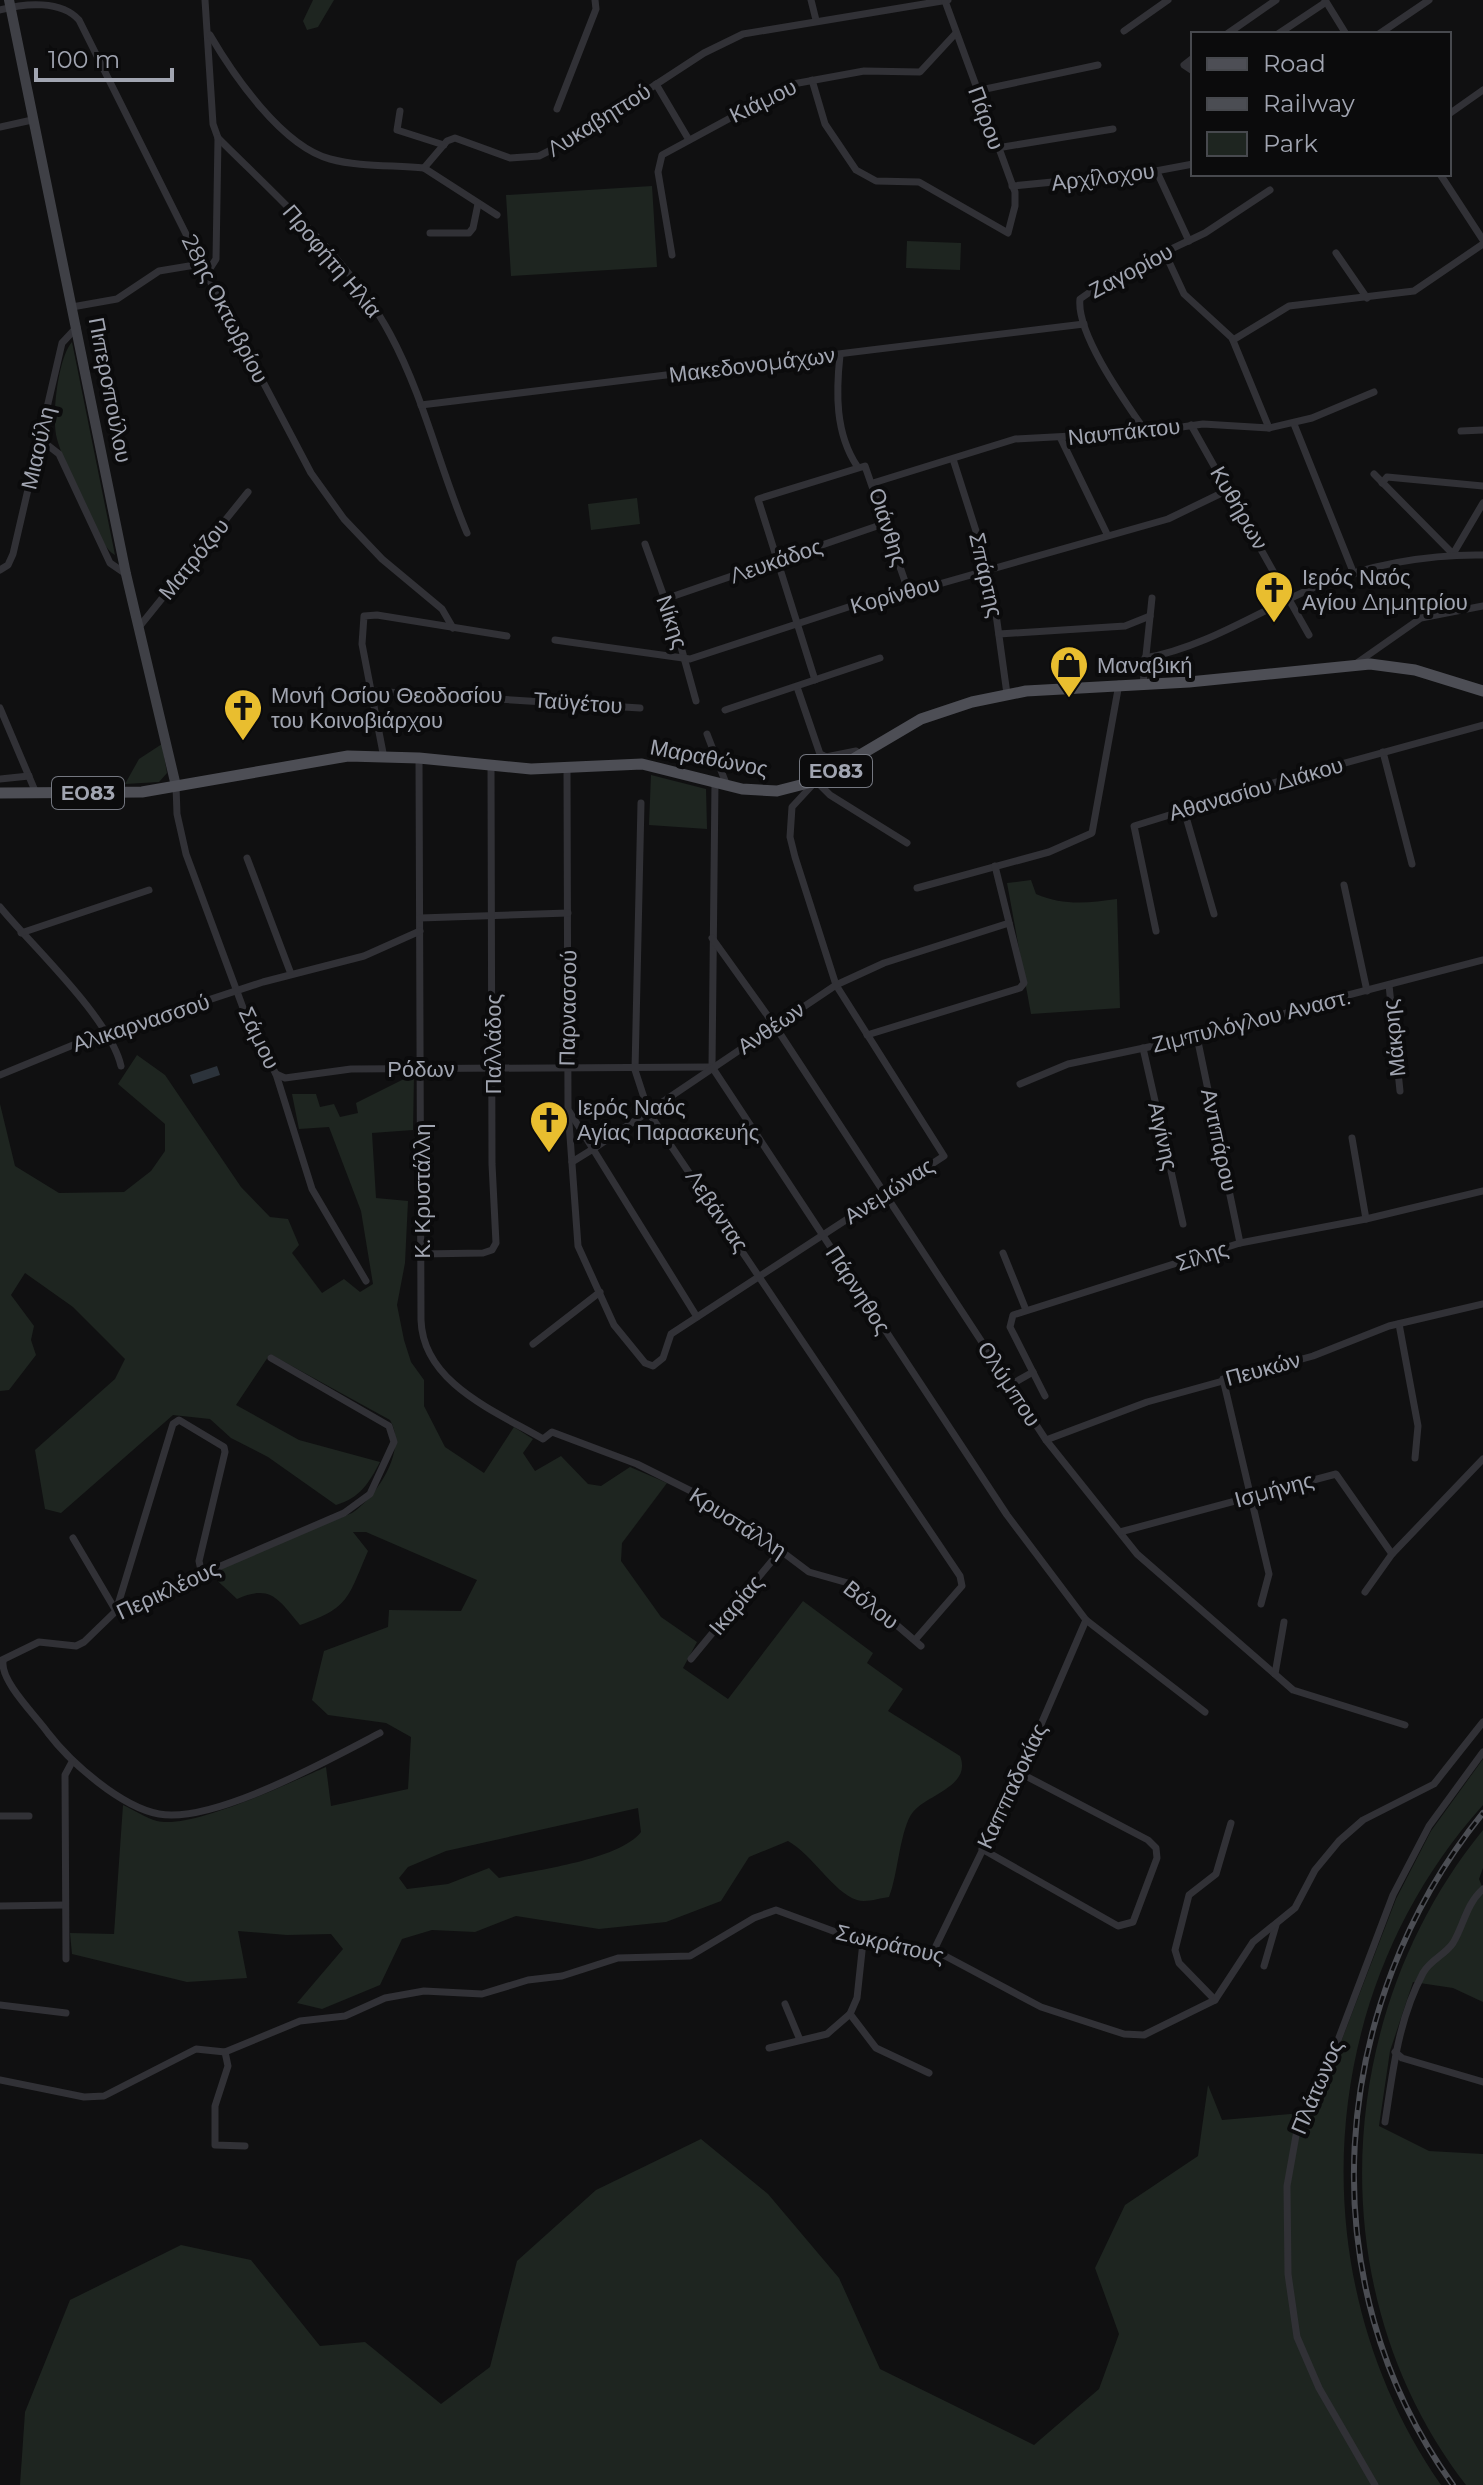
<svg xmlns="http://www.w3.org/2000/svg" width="1483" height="2485" font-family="Montserrat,sans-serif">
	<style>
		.green { fill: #1e2520; fill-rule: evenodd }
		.water { fill: #2c333b }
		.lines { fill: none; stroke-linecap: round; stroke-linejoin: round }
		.street { stroke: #313136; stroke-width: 7 }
		.secondary { stroke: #3f4046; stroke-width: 10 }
		.primary { stroke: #4d4e55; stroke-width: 11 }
		.rail-casing { stroke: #4b4d53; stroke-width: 6 }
		.rail { stroke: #0b0b0c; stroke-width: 3; stroke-dasharray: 9; stroke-linecap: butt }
		.labels { text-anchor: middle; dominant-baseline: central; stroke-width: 8; stroke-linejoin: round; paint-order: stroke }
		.shield { fill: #0b0b0c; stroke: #747780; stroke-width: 2 }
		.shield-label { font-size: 20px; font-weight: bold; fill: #a1a5b1 }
		.street-label { font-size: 22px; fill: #a1a5b1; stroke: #0b0b0c }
		.poi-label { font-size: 22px; fill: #a1a5b1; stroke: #0b0b0c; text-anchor: start }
	</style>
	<rect width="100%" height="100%" fill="#101011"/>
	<!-- green -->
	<g class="green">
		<polygon points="313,0 334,0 318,27 307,30 303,21"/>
		<polygon points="652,186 657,267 511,276 506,195"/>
		<polygon points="907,241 961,243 960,270 906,268"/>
		<path d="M72,342L115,555C97,547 63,460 57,439C51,419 58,357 72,342Z"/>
		<polygon points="637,498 640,524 591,530 588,504"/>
		<polygon points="162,744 167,773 159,782 125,784 139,759"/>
		<polygon points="651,775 706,789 707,829 649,825"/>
		<path d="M1031,880L1036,894C1064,906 1088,903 1117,899L1120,1008L1031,1014L1007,883Z"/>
		<path d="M137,1055L165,1075L241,1187L270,1217L288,1219L299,1245L292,1253L322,1293L344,1279L360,1292L373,1284L361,1211L329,1127L299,1129L292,1094H316L320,1107L334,1104L340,1117L358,1113L356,1103L414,1074L413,1130L372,1133L376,1198L408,1201L405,1263L397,1305L404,1340L411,1362L424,1380V1406L445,1447L484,1473L514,1427L533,1439L523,1453L535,1471L561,1456L588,1484L601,1486L630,1467L667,1483L622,1543L621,1561L661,1617L697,1642L683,1668L728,1699L803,1601L873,1653L867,1663L903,1689L888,1711L960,1756C972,1786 928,1794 913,1812C900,1828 898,1875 889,1897C880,1898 866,1903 857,1900C833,1892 813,1855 788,1841L749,1857L721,1901L666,1922L599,1929L516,1916L475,1932L432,1930L402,1939L380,1985L322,2009L297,2003L343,1949L331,1934L287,1935L238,1931L247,1978L187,1982L72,1954L70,1933L114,1934L123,1805C134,1810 146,1818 157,1821C192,1830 291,1782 326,1767L331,1806L408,1789L411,1737L386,1723L328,1715L312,1700L324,1651L388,1627L389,1610L461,1611L477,1580L366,1532H353L368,1551C348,1597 350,1608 300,1625C278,1599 271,1584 237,1599L208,1572L352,1513C377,1496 408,1450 390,1420L270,1354L236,1405L299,1440L380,1462C369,1483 360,1498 336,1505L268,1457L231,1438L210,1419L173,1415L61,1513L45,1509L35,1450L115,1379L125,1359L73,1307L25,1273L11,1295L34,1326L31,1340L36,1355L9,1390L0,1391V1104L15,1166L59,1193L124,1192L151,1171L165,1151V1124L118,1084ZM638,1808L641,1832C619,1860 536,1870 499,1878L489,1868L448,1884L407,1889L399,1878L408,1867L446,1851Z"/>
		<path d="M1483,1759V1805C1314,1993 1297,2278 1441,2485H20L25,2412L70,2300L181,2245L251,2260L320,2346L365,2342L441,2404L490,2367L517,2261L596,2190L701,2139L768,2194L839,2278L880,2369L1034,2445L1099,2389L1119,2334L1095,2268L1125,2205L1198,2156L1208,2085L1222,2120L1314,2112L1396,1899L1431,1831Z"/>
		<path d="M1483,1830V1868L1479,1879L1483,1889V2002L1453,1988L1413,1982L1390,2051L1379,2126L1429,2151L1483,2154V2485H1466C1318,2294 1332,2015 1483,1830Z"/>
	</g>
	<!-- water -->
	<polygon class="water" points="217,1066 220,1075 193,1084 190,1075"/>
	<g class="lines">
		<!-- street -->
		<g class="street">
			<path d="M205,0L213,124L218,138C274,194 353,264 390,334C424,397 439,467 467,533"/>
			<polyline points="811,0 816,20"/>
			<polyline points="1325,0 1346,34"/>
			<path d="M0,10C25,3 61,0 79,20L201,264L311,473L344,519L382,559L442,609L453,628"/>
			<polyline points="1124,31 1168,0"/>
			<polyline points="1227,34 1276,0"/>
			<polyline points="1278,34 1326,2"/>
			<polyline points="1379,34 1429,0"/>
			<path d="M210,35C234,76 282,146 330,159C359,167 394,165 424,168L447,141L455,138L510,158L539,156L571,140L704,53L743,34L948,0"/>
			<polyline points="1193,58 1184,65 1193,71"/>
			<polyline points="812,80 825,124 856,170 876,181 919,182 1008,233 1015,206 1015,192 945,1"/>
			<polyline points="656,84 689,140"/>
			<polyline points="976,91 1098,65"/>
			<polyline points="557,109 596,9 595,0"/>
			<polyline points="400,111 397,130 444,145"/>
			<polyline points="1449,114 1483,90"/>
			<polyline points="0,127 32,120"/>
			<polyline points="997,148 1113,129"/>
			<polyline points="424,168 497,215"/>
			<polyline points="1157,172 1189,241"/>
			<polyline points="1440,174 1483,240"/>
			<polyline points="1012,186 1145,173 1193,164"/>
			<polyline points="430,233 469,233 473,228 478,204"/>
			<polyline points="1164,251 1184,294 1232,338 1269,428"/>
			<polyline points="1336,253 1367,298"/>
			<polyline points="672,255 658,172 662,155 793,84 864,71 920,72 956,33"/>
			<polyline points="207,273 216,259 218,138"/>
			<polyline points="72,307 117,299 159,271 201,264"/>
			<polyline points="1233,340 1289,306 1414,291 1483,244"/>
			<path d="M840,355C836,392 835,433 857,466"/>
			<polyline points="421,405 1084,324"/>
			<polyline points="1294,424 1354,574"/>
			<polyline points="1191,425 1309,635"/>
			<polyline points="1461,431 1483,430"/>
			<path d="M1146,432C1126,403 1076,334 1080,299L1110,278L1205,233L1270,190"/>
			<polyline points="1061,439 1107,534"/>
			<polyline points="41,440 59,454 110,563 126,574"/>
			<polyline points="953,459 991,578 1007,694"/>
			<polyline points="1374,474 1453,554 1483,503"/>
			<polyline points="873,483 1015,439 1146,432 1203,424 1269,428 1312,418 1374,392"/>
			<polyline points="1382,483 1387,477 1483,486"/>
			<polyline points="645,544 678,636 696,701"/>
			<polyline points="0,570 8,565 13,554 62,343 77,327"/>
			<polyline points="665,599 886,523"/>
			<polyline points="139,627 248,492"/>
			<polyline points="999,634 1125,626 1150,616"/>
			<polyline points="555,640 690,659 894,592 918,590 1168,519 1228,490"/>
			<path d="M1145,658C1206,647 1259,611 1315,587C1364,565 1430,554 1483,555"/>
			<polyline points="1354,665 1421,618 1483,606"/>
			<polyline points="815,680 758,499 865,466 908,590"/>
			<polyline points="1143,684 1152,598"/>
			<polyline points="797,687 820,754 826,757 856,751 860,755"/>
			<polyline points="371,691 640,708"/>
			<polyline points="0,708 36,793"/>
			<polyline points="725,710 880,658"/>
			<polyline points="707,734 727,786"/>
			<polyline points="1383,752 1412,864"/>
			<polyline points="384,758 362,644 364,616 377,615 507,636"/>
			<path d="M419,758L421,1320C423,1383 495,1411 543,1439L552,1432L637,1464L697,1494L744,1523L809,1572L848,1583L921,1646"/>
			<polyline points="567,767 568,1109 578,1246 614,1325 645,1363 653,1366 663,1358 671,1334 944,1156 836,985 795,857 790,837 792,807 816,781 830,795 907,843"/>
			<polyline points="0,779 29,776"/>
			<polyline points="715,782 712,1067 1007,1515 1086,1620 1205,1712"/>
			<polyline points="176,786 177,814 186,854 252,1032 276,1074 312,1189 366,1281"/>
			<polyline points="641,803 635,1070 649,1113 960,1576 962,1586 915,1640"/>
			<polyline points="1184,810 1214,914"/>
			<polyline points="247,858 291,974"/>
			<polyline points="1344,885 1367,991"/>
			<polyline points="917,888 1049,852 1092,833 1119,684"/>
			<path d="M0,907C33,947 110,1018 121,1066"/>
			<polyline points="420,918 568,913"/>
			<polyline points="1156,931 1134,826 1276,782 1483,725"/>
			<polyline points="21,933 149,890"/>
			<polyline points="712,938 775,1026 1046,1440 1137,1554 1293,1690 1405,1725"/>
			<polyline points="1389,985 1400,1091"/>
			<polyline points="867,1035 1020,988 1024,983 995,866"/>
			<polyline points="1197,1037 1240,1243"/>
			<polyline points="1143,1048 1183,1224"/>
			<polyline points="276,1074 285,1078 351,1069 710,1067"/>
			<polyline points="0,1075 78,1043 263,982 364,956 420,931"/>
			<polyline points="1020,1084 1068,1064 1234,1029 1329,1000 1483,960"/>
			<polyline points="569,1111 593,1149 836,985 884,963 1009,923"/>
			<polyline points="1352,1138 1366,1219"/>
			<polyline points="572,1162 593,1149 697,1317"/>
			<polyline points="1003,1253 1026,1310"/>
			<polyline points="421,1254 483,1253 492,1250 496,1243 492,1164 491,765"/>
			<polyline points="1399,1324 1418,1426 1415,1458"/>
			<polyline points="533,1344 600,1292"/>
			<polyline points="1223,1379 1269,1574 1261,1604"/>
			<polyline points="1010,1385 1033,1372"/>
			<polyline points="1045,1396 1010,1327 1013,1315 1240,1243 1366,1219 1483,1191"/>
			<polyline points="1046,1440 1147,1402 1313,1356 1389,1326 1483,1304"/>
			<polyline points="1120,1532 1336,1474 1392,1554"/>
			<polyline points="73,1538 116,1611"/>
			<polyline points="1365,1592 1392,1554 1483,1459"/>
			<polyline points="116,1611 173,1424 179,1420 224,1447 225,1452 199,1561 202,1575"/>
			<polyline points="691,1659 781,1550"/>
			<polyline points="0,1661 39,1642 76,1646 84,1642 116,1611 344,1513 370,1494 394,1442 389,1426 271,1358"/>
			<path d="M3,1662C1,1682 36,1716 48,1733C71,1763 121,1807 159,1814C214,1824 330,1759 380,1733"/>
			<polyline points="1275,1674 1284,1622"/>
			<polyline points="0,1816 29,1816"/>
			<polyline points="982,1849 1118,1926 1133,1922 1157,1858 1156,1848 1148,1840 1020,1773"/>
			<polyline points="0,1906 65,1905"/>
			<polyline points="863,1942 857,1998 850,2014 876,2048 929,2073"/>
			<polyline points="934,1950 1020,1773 1086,1620"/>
			<polyline points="66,1959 65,1775 72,1762"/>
			<polyline points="1264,1966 1276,1925"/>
			<polyline points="1215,2000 1179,1963 1175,1950 1189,1895 1216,1874 1231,1823"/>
			<polyline points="785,2004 800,2040"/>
			<polyline points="0,2005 66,2013"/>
			<polyline points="769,2048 827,2034 850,2014"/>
			<polyline points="225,2052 228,2066 215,2106 215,2145 245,2146"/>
			<polyline points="1395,2052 1402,2058 1483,2082"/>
			<polyline points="0,2080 84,2097 104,2096 196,2049 225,2052 300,2021 345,2016 385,1998 424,1991 482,1994 528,1980 562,1976 618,1958 690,1956 754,1918 776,1910 863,1942 934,1950 1041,2007 1124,2034 1144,2035 1215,2000 1253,1942 1295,1908 1315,1870 1339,1841 1363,1820 1434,1784 1483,1722"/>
			<path d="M1385,2122C1393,2071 1398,2020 1423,1973C1430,1960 1445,1955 1453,1943C1464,1925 1466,1904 1483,1889"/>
			<polyline points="1375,2485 1319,2388 1297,2337 1288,2274 1287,2186 1297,2130 1335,2048 1393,1895 1429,1826 1483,1752"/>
		</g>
		<!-- secondary -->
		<polyline class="secondary" points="9,0 126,574 176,786"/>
		<!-- primary -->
		<polyline class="primary" points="0,793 142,792 348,756 419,758 531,769 642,764 742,789 777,791 816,781 921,719 972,702 1026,691 1189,682 1370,664 1415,670 1483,691"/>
		<defs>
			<path id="rail" d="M1453,2485C1306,2282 1328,2005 1483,1813"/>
		</defs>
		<!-- rail casing -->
		<use href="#rail" class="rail-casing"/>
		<!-- rail -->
		<use href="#rail" class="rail"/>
	</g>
	<!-- icons -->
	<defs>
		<symbol id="church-pin" viewBox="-11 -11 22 30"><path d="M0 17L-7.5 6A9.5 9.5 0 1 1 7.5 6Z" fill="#e9be2f" stroke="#0b0b0c"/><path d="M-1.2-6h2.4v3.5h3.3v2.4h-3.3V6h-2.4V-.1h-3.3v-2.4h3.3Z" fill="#111"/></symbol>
		<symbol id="shop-pin" viewBox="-11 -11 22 30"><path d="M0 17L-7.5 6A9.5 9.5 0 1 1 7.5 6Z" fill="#e9be2f" stroke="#0b0b0c"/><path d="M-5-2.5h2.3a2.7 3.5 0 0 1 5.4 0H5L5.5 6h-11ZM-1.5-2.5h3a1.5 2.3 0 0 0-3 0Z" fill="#111"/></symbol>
	</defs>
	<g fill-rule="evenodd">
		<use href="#church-pin" x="1252" y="568" width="44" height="60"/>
		<use href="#shop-pin" x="1047" y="643" width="44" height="60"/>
		<use href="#church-pin" x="221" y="686" width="44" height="60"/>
		<use href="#church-pin" x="527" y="1098" width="44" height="60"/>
	</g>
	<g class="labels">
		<!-- shield labels -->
		<g class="shield">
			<rect x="800" y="755" width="72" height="32" rx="6"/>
			<rect x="52" y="777" width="72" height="32" rx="6"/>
		</g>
		<g class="shield-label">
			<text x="836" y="771">ΕΟ83</text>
			<text x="88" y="793">ΕΟ83</text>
		</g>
		<!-- street labels -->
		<g class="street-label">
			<text transform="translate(763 101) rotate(-26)">Κιάμου</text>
			<text transform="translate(986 118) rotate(70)">Πάρου</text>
			<text transform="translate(599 120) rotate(-32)">Λυκαβηττού</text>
			<text transform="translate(1103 177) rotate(-7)">Αρχίλοχου</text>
			<text transform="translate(332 261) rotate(50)">Προφήτη Ηλία</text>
			<text transform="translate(1131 271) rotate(-28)">Ζαγορίου</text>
			<text transform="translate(225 309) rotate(63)">28ης Οκτωβρίου</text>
			<text transform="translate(752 365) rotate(-7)">Μακεδονομάχων</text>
			<text transform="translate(110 390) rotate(79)">Πιπεροπούλου</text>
			<text transform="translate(1124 432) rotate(-6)">Ναυπάκτου</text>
			<text transform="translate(38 448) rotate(-77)">Μιαούλη</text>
			<text transform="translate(1239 508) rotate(60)">Κυθήρων</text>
			<text transform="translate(888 527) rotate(72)">Οιάνθης</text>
			<text transform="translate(194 559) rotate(-51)">Ματρόζου</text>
			<text transform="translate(776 561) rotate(-19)">Λευκάδος</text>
			<text transform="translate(986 575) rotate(77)">Σπάρτης</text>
			<text transform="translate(895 595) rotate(-15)">Κορίνθου</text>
			<text transform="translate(672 622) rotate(71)">Νίκης</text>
			<text transform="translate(578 703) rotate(4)">Ταϋγέτου</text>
			<text transform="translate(709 758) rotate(11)">Μαραθώνος</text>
			<text transform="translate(1256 789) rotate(-16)">Αθανασίου Διάκου</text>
			<text transform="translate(568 1008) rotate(-89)">Παρνασσού</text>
			<text transform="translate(1251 1021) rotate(-14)">Ζιμπυλόγλου Αναστ.</text>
			<text transform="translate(141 1023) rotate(-18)">Αλικαρνασσού</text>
			<text transform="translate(771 1028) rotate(-34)">Ανθέων</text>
			<text transform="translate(259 1038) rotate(64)">Σάμου</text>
			<text transform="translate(1394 1038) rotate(-96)">Μάκρης</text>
			<text transform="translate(493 1044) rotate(-90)">Παλλάδος</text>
			<text x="421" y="1069">Ρόδων</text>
			<text transform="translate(1163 1136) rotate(77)">Αιγίνης</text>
			<text transform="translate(1219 1140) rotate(78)">Αντιπάρου</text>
			<text transform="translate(422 1191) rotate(-90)">Κ. Κρυστάλλη</text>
			<text transform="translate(889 1191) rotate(-33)">Ανεμώνας</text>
			<text transform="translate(717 1211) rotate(56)">Λεβάντας</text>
			<text transform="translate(1202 1256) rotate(-18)">Σίλης</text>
			<text transform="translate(858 1290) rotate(57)">Πάρνηθος</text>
			<text transform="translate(1263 1369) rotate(-15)">Πευκών</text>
			<text transform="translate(1009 1384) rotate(57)">Ολύμπου</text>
			<text transform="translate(1274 1490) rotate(-15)">Ισμήνης</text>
			<text transform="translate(738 1523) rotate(33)">Κρυστάλλη</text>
			<text transform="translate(168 1590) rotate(-25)">Περικλέους</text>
			<text transform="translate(736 1605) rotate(-50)">Ικαρίας</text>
			<text transform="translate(871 1605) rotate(39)">Βόλου</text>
			<text transform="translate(1012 1786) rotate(-65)">Καππαδοκίας</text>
			<text transform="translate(890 1944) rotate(13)">Σωκράτους</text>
			<text transform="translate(1317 2087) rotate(-67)">Πλάτωνος</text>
		</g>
		<!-- poi labels -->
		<g class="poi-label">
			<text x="1302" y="577">Ιερός Ναός<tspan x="1302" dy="25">Αγίου Δημητρίου</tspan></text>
			<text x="1097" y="665">Μαναβική</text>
			<text x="271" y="695">Μονή Οσίου Θεοδοσίου<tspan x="271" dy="25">του Κοινοβιάρχου</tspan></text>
			<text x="577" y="1107">Ιερός Ναός<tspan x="577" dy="25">Αγίας Παρασκευής</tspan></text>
		</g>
	</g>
	<!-- legend -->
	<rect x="1191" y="32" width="260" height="144" fill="#0b0b0c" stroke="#47494e" stroke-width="2"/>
	<rect x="1207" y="58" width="40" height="12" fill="#4d4e55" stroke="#47494e" stroke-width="2"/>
	<text x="1263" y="72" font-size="24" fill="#a1a5b1">Road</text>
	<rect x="1207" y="98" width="40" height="12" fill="#4b4d53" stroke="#47494e" stroke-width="2"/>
	<text x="1263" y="112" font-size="24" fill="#a1a5b1">Railway</text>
	<rect x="1207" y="132" width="40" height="24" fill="#1e2520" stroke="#47494e" stroke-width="2"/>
	<text x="1263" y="152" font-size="24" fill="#a1a5b1">Park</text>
	<!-- scale -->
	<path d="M36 68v12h136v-12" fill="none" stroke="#a1a5b1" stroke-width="4"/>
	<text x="48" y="68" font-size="24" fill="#a1a5b1" stroke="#0b0b0c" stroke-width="6" paint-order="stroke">100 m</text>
</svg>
